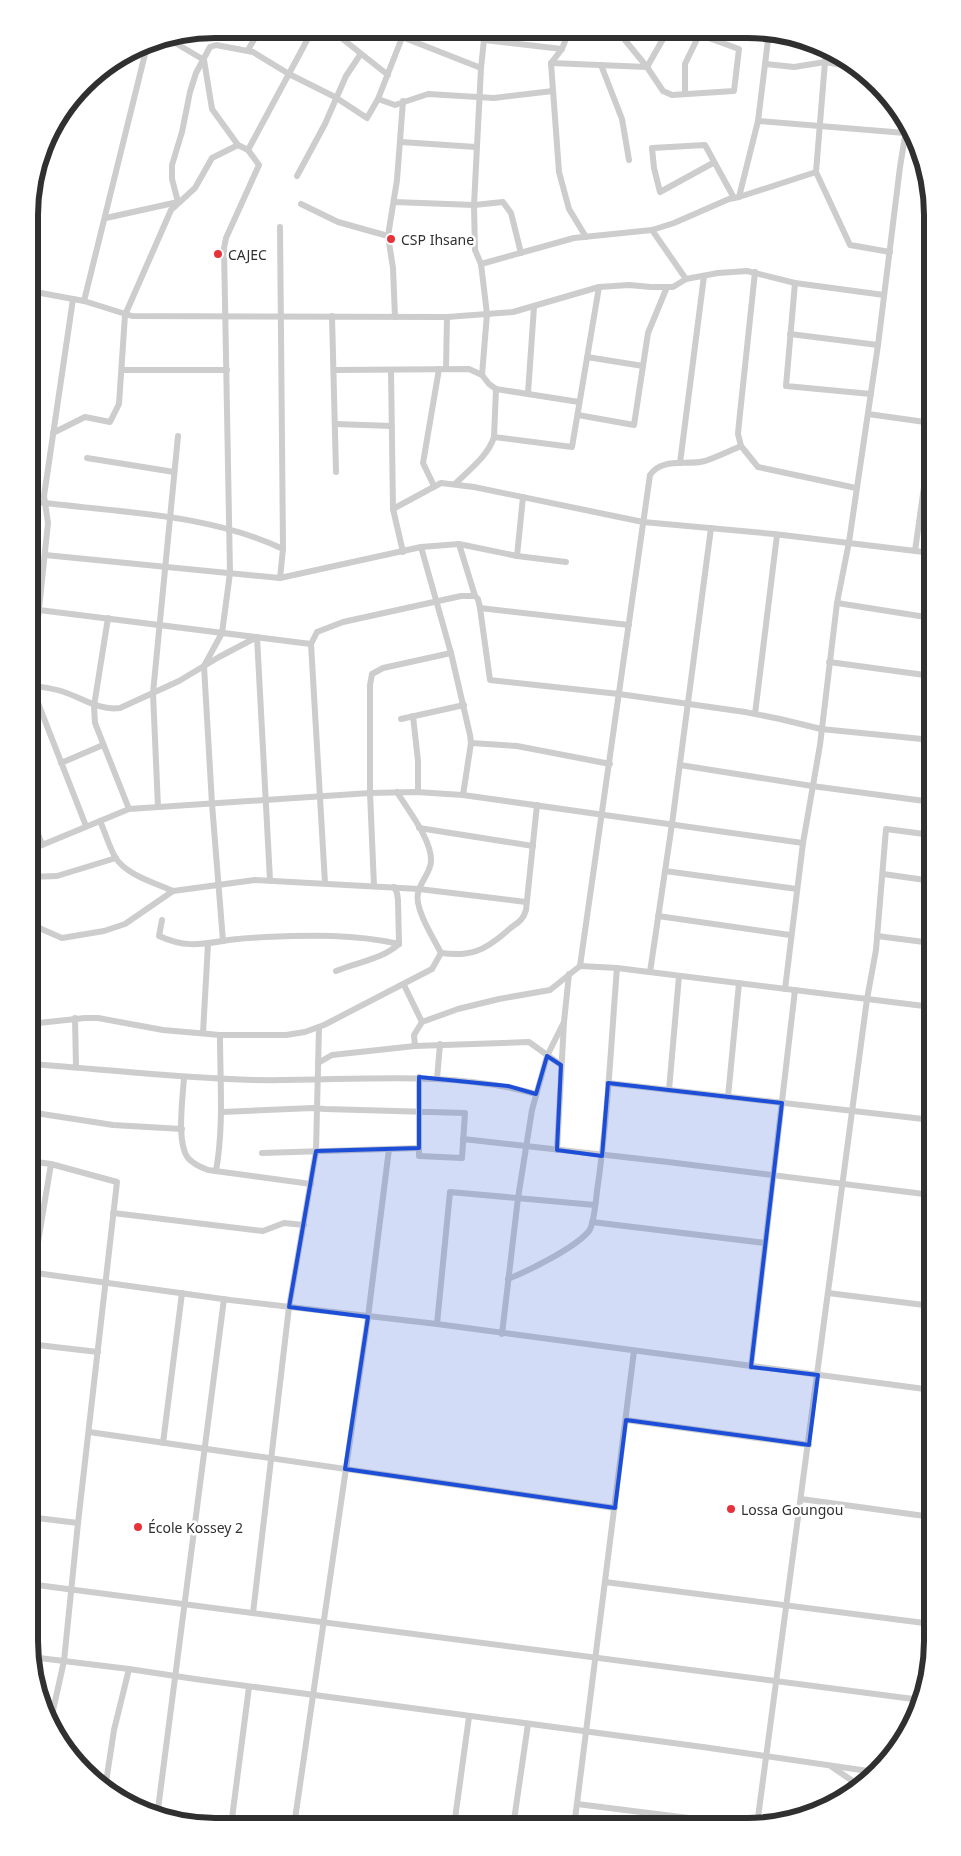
<svg xmlns="http://www.w3.org/2000/svg" width="961" height="1856" font-family="'Noto Sans',sans-serif">
	<style>
		.lines { fill: none; stroke-linecap: round; stroke-linejoin: round }
		.street { stroke: #cdcdcd; stroke-width: 6 }
		.marked { fill: #1d4ed8; fill-opacity: 0.2; stroke: #1d4ed8; stroke-width: 4; stroke-linejoin: round }
		.poi-dot { fill: #e6333a; stroke: #fff; stroke-width: 2 }
		.labels { text-anchor: middle; dominant-baseline: central; stroke-width: 5; stroke-linejoin: round; paint-order: stroke }
		.poi-label { font-size: 14px; fill: #303030; stroke: #fff; text-anchor: start }
		.rim { fill: none; stroke: #303030; stroke-width: 6 }
	</style>
	<rect width="100%" height="100%" fill="#fff"/>
	<g class="lines">
		<!-- street -->
		<g class="street">
			<polyline points="330,29 388,75"/>
			<polyline points="569,31 562,49 551,63 559,172 569,209 586,237"/>
			<polyline points="621,31 620,34 647,67 663,91 672,95 734,91 739,49 692,32"/>
			<polyline points="402,37 481,68"/>
			<polyline points="167,38 204,60 212,109 238,145 248,150 259,165 226,238 224,248 230,573 222,633 204,666 212,804 223,941"/>
			<polyline points="484,40 562,49"/>
			<polyline points="516,43 518,31"/>
			<polyline points="827,47 825,62 816,172 850,245 890,252"/>
			<polyline points="248,50 260,29"/>
			<polyline points="551,63 647,67"/>
			<polyline points="766,64 794,67 825,62 859,68"/>
			<polyline points="601,65 622,119 629,160"/>
			<polyline points="647,67 667,32"/>
			<polyline points="685,94 685,64 699,35"/>
			<polyline points="378,99 395,105 428,94 494,98 553,91"/>
			<polyline points="758,121 905,133"/>
			<polyline points="401,142 476,147"/>
			<polyline points="248,150 313,29"/>
			<polyline points="713,163 660,192 654,168 652,148 705,145 734,198"/>
			<polyline points="297,176 325,124 346,76 360,55"/>
			<polyline points="739,197 816,172"/>
			<polyline points="394,202 474,205 503,202 511,213 521,253"/>
			<polyline points="301,204 338,222 388,236"/>
			<polyline points="106,218 178,202 172,179 172,165 182,132 190,92 196,73 210,47 216,45 253,52 289,74 335,97 367,118 378,99 405,30"/>
			<polyline points="280,227 283,549 280,578"/>
			<polyline points="652,230 686,279"/>
			<polyline points="481,264 574,238 652,230 674,223 729,199 739,197 758,121 769,32"/>
			<polyline points="755,272 739,423 738,434 741,446 758,467 856,488"/>
			<polyline points="795,283 786,386 871,394"/>
			<polyline points="30,291 84,301 132,316 447,317 513,312 599,287 629,285 651,287 673,287 686,279 718,273 747,271 795,283 884,295"/>
			<polyline points="73,299 44,496 48,523 31,685 86,826"/>
			<polyline points="84,301 148,42"/>
			<polyline points="332,316 336,472"/>
			<polyline points="395,317 393,268 388,236 397,180 403,101"/>
			<polyline points="790,334 878,345"/>
			<polyline points="587,357 643,366"/>
			<polyline points="446,369 447,317"/>
			<polyline points="123,370 227,370"/>
			<polyline points="334,370 469,369 482,375 489,384 496,389 579,402"/>
			<polyline points="391,370 393,509 403,552"/>
			<polyline points="482,375 487,314 481,264 475,250 474,205 481,68 485,30"/>
			<polyline points="528,393 534,307"/>
			<polyline points="868,414 932,423"/>
			<polyline points="578,415 634,425 648,333 667,287"/>
			<polyline points="335,424 392,426"/>
			<polyline points="53,433 85,417 110,422 119,404 125,315 171,210 195,188 212,158 238,145"/>
			<polyline points="494,437 572,447 599,287"/>
			<polyline points="87,458 174,472"/>
			<polyline points="680,463 704,276"/>
			<path d="M455,484C469,470 488,456 494,437L496,389"/>
			<polyline points="434,486 423,463 439,369"/>
			<path d="M30,501C115,513 205,512 283,549"/>
			<polyline points="393,509 441,483 474,487 643,522 774,534 932,553"/>
			<polyline points="459,544 475,596"/>
			<polyline points="421,547 451,653 470,735 471,743 463,795"/>
			<polyline points="915,551 932,430"/>
			<polyline points="45,555 280,578 421,547 459,544 517,556 566,562"/>
			<polyline points="517,556 523,497"/>
			<polyline points="837,603 932,618"/>
			<polyline points="480,608 629,625"/>
			<polyline points="39,610 311,644"/>
			<polyline points="108,618 94,706 95,723 129,809"/>
			<polyline points="829,662 932,676"/>
			<path d="M30,685C40,687 51,688 61,691C81,697 98,711 120,708L179,681L219,657L257,637L270,880"/>
			<polyline points="755,714 777,535"/>
			<polyline points="413,716 418,761 418,792"/>
			<polyline points="401,719 464,705"/>
			<polyline points="471,743 517,746 610,764"/>
			<polyline points="61,763 103,745"/>
			<polyline points="680,765 812,786 932,802"/>
			<path d="M397,792C408,810 432,840 431,861C431,872 420,882 418,893C414,908 434,939 441,953"/>
			<polyline points="158,807 153,693 178,436"/>
			<polyline points="30,814 42,844"/>
			<path d="M100,821C105,832 109,846 115,857C126,875 155,883 173,891"/>
			<polyline points="419,828 533,846"/>
			<polyline points="30,850 129,809 370,793 416,792 463,795 803,843"/>
			<polyline points="665,871 797,889"/>
			<polyline points="883,874 932,881"/>
			<polyline points="30,877 57,876 116,858"/>
			<polyline points="325,883 311,644 317,632 343,622 461,596 475,596 478,599 480,608 490,680 619,694 745,712 780,719 821,729 932,740"/>
			<polyline points="374,886 370,793 370,685 372,674 383,668 451,653"/>
			<polyline points="394,887 397,893 398,900 399,944"/>
			<polyline points="658,916 790,935"/>
			<path d="M162,920L159,936C183,947 198,945 223,941C236,938 251,938 265,937C310,935 355,934 399,944"/>
			<polyline points="30,924 62,938 104,931 125,924 173,891 255,880 419,889 526,902"/>
			<polyline points="877,936 932,943"/>
			<path d="M580,966L650,475C662,457 686,466 705,461C717,457 729,451 741,446"/>
			<path d="M336,971C357,962 381,960 399,944"/>
			<polyline points="650,972 672,824 711,528"/>
			<polyline points="404,985 422,1022"/>
			<polyline points="785,989 803,843 820,745 837,603 849,542 878,345 900,167 907,124"/>
			<polyline points="75,1018 76,1067"/>
			<path d="M29,1024L85,1018H98L163,1030L220,1035H286L305,1032L324,1025L432,969L441,953C470,957 484,951 506,932C514,924 523,922 526,910L537,805"/>
			<polyline points="203,1033 208,944"/>
			<polyline points="415,1046 414,1035 422,1022 458,1009 499,999 550,990 580,966 617,968 932,1007"/>
			<polyline points="318,1063 332,1055 415,1046 529,1042 561,1065"/>
			<path d="M29,1064C104,1069 178,1078 253,1080C347,1082 444,1068 536,1094"/>
			<path d="M184,1077C183,1097 176,1142 188,1158C193,1164 200,1167 208,1170L311,1184"/>
			<polyline points="437,1079 440,1044"/>
			<polyline points="608,1083 932,1120"/>
			<polyline points="669,1090 679,976"/>
			<polyline points="728,1097 739,983"/>
			<polyline points="29,1112 113,1125 182,1129"/>
			<path d="M222,1112L313,1108L325,1109L465,1113L462,1158L419,1156C419,1129 419,1103 419,1077"/>
			<polyline points="928,1120 932,1090"/>
			<polyline points="463,1139 668,1162 932,1195"/>
			<polyline points="557,1150 564,1022 569,974"/>
			<polyline points="262,1153 419,1148"/>
			<polyline points="29,1161 51,1164 117,1182 78,1523 64,1661 50,1724"/>
			<path d="M216,1171C224,1126 220,1080 220,1035"/>
			<polyline points="113,1213 263,1231 284,1223 304,1225"/>
			<polyline points="592,1222 765,1243"/>
			<polyline points="29,1272 230,1300 437,1324 932,1390"/>
			<polyline points="33,1272 51,1164"/>
			<path d="M508,1279C528,1271 575,1248 589,1231C594,1224 596,1200 597,1191C608,1117 611,1042 617,968"/>
			<polyline points="828,1293 932,1306"/>
			<polyline points="437,1324 450,1192 595,1205"/>
			<polyline points="502,1334 518,1198 532,1110 547,1056 564,1022"/>
			<polyline points="29,1344 98,1352"/>
			<polyline points="29,1358 31,1344"/>
			<polyline points="751,1367 795,990"/>
			<polyline points="626,1420 809,1445"/>
			<polyline points="89,1432 615,1508"/>
			<polyline points="163,1443 182,1293"/>
			<polyline points="801,1499 932,1517"/>
			<polyline points="29,1517 78,1523"/>
			<polyline points="605,1582 932,1624"/>
			<polyline points="29,1584 921,1700"/>
			<polyline points="253,1613 289,1307 316,1151 319,1027"/>
			<polyline points="929,1623 932,1601"/>
			<polyline points="31,1657 129,1669 195,1679 703,1747 875,1772"/>
			<polyline points="832,1767 860,1786"/>
			<polyline points="105,1789 114,1730 129,1669"/>
			<polyline points="577,1804 753,1826"/>
			<polyline points="157,1817 224,1299"/>
			<polyline points="757,1825 867,999 876,950 886,829 932,835"/>
			<polyline points="231,1826 249,1687"/>
			<polyline points="294,1826 368,1317 389,1149"/>
			<polyline points="454,1826 469,1717"/>
			<polyline points="513,1827 528,1724"/>
			<polyline points="574,1827 634,1351"/>
		</g>
	</g>
	<!-- marked area -->
	<path class="marked" d="M547,1056L561,1065L557,1150L602,1156L608,1083L782,1103L751,1367L818,1375L809,1445L626,1420L615,1508L345,1469L368,1317L289,1307L316,1151L419,1148V1077L508,1086L536,1094Z"/>
	<!-- markers -->
	<g class="poi-dot">
		<circle cx="391" cy="239" r="5"/>
		<circle cx="218" cy="254" r="5"/>
		<circle cx="731" cy="1509" r="5"/>
		<circle cx="138" cy="1527" r="5"/>
	</g>
	<g class="labels">
		<!-- poi labels -->
		<g class="poi-label">
			<text x="401" y="239">CSP Ihsane</text>
			<text x="228" y="254">CAJEC</text>
			<text x="741" y="1509">Lossa Goungou</text>
			<text x="148" y="1527">École Kossey 2</text>
		</g>
	</g>
	<!-- crop -->
	<path d="M0 0H961V1856H0ZM215 38H747A177 177 0 0 1 924 215V1641A177 177 0 0 1 747 1818H215A177 177 0 0 1 38 1641V215A177 177 0 0 1 215 38Z" fill="#fff" fill-rule="evenodd"/>
	<path class="rim" d="M215 38H747A177 177 0 0 1 924 215V1641A177 177 0 0 1 747 1818H215A177 177 0 0 1 38 1641V215A177 177 0 0 1 215 38Z"/>
</svg>
